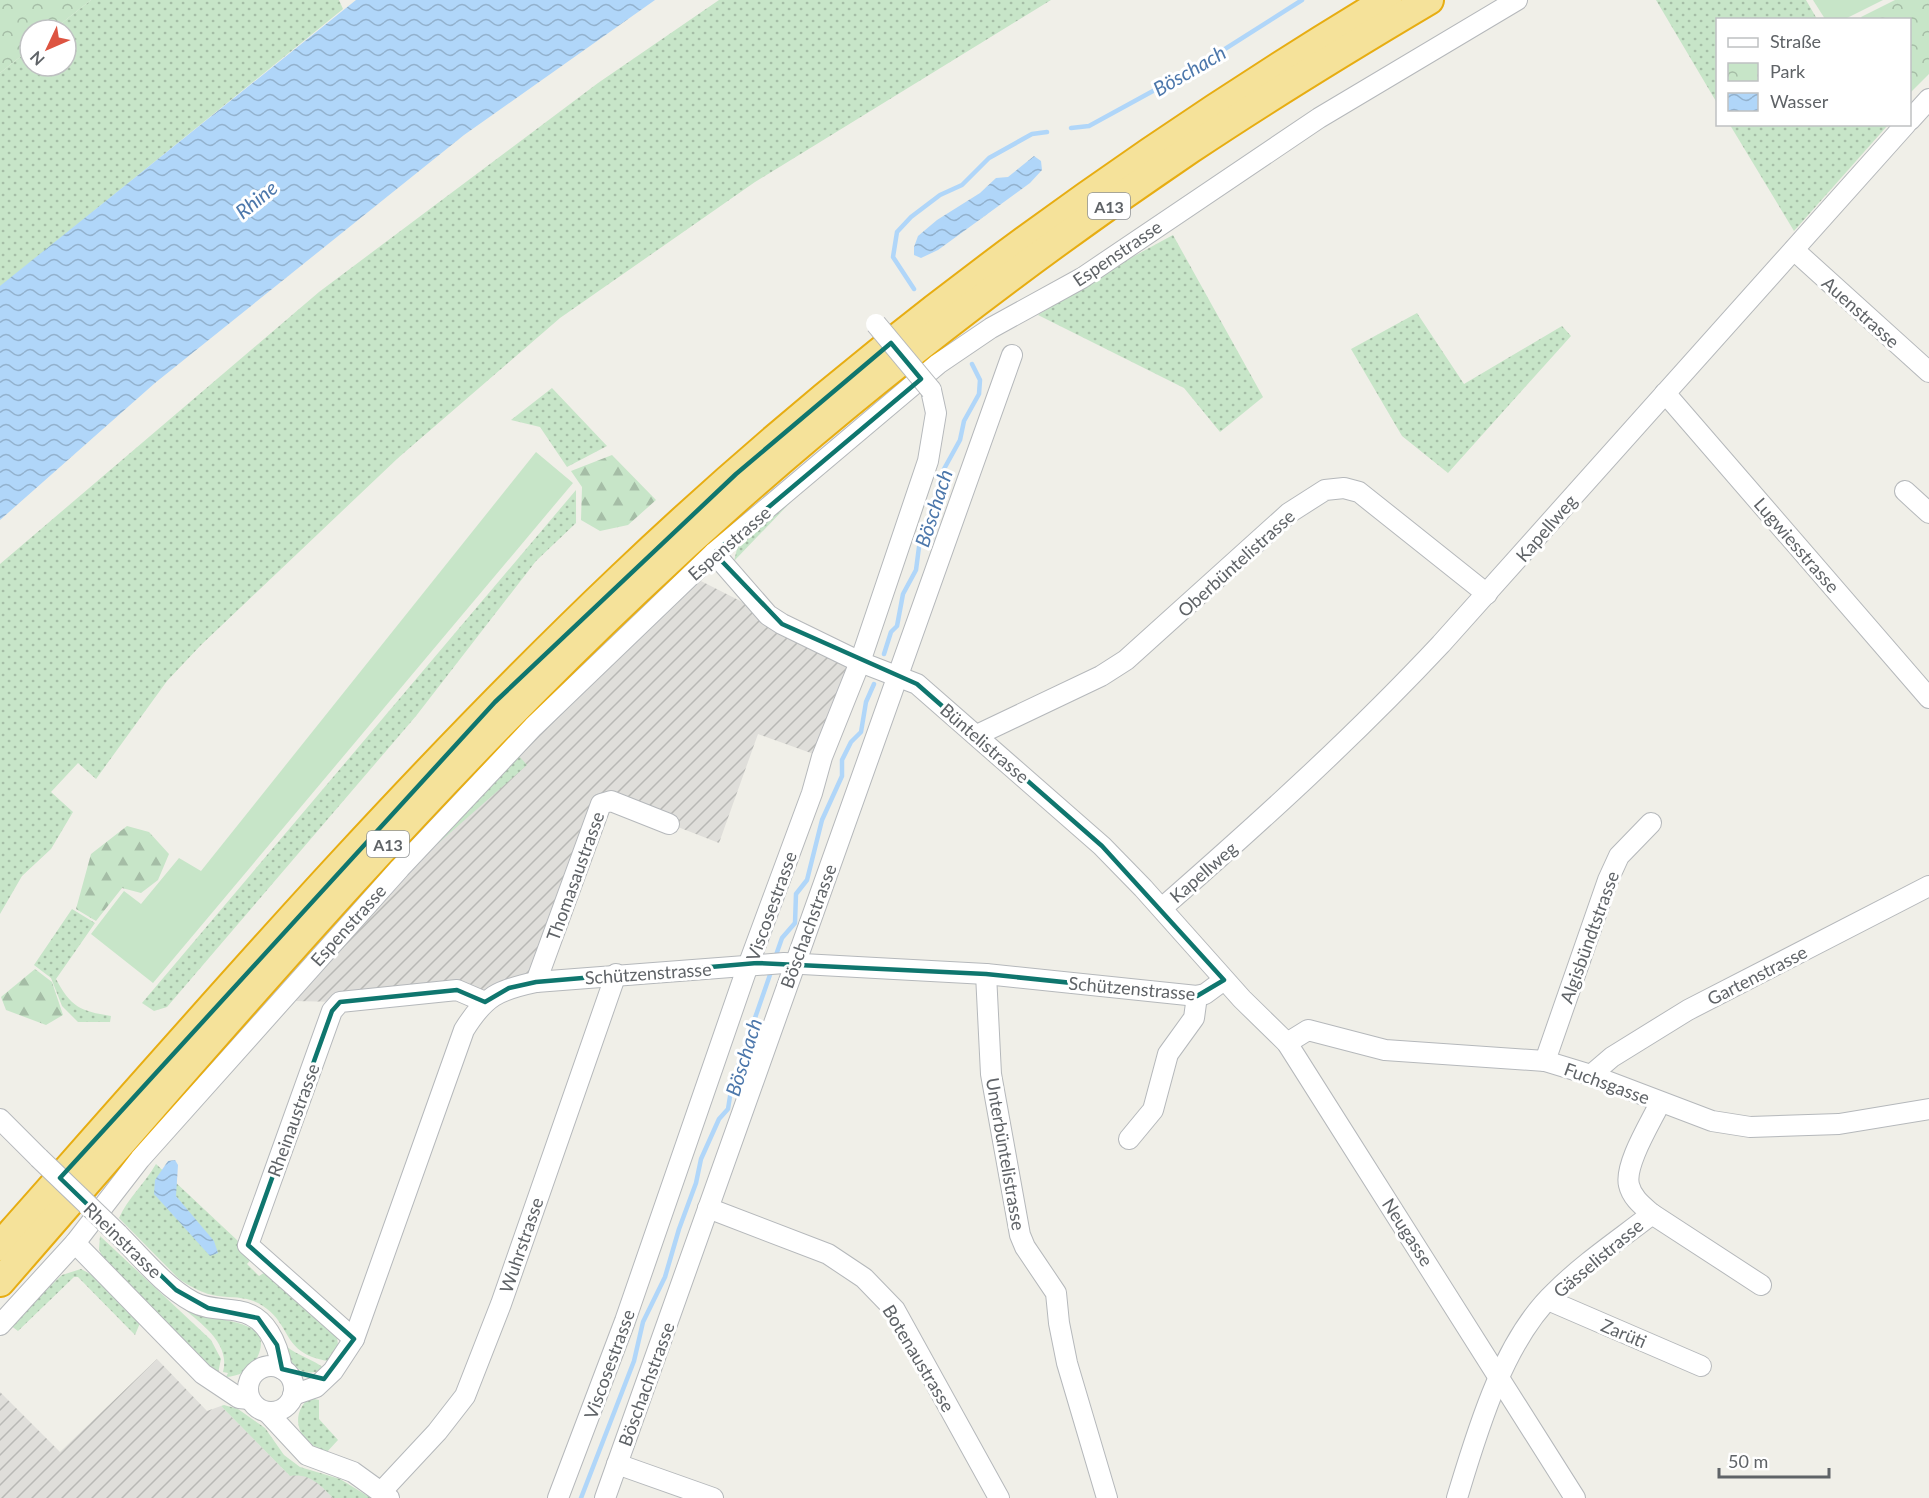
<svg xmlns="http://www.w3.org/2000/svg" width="1929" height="1498" font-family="Lato,sans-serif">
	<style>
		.industrial { fill: url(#industrial-furrows) }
		.grass { fill: url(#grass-dots) }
		.forest { fill: url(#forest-firs) }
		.park { fill: url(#park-crowns) }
		.pitch { fill: #c7e5c8 }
		.water { fill: url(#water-waves) }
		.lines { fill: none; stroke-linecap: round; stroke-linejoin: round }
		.stream { stroke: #b0d6f9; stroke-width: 4.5 }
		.minor-casing { stroke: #b5b8bb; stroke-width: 22 }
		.highway-casing { stroke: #e7ad12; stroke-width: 32 }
		.minor { stroke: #fff; stroke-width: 20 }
		.highway { stroke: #f5e29a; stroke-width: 28 }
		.minor-bridge-casing { stroke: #b5b8bb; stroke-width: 22; stroke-linecap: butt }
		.minor-bridge { stroke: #fff; stroke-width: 20 }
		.marked { fill: none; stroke: #0f766e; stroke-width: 4.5; stroke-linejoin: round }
		.labels { text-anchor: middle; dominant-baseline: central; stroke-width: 6; stroke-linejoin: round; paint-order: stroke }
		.shield { fill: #fff; stroke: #8f9295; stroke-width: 1.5 }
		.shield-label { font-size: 16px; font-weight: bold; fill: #5f6367 }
		.street-label { font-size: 18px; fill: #5f6367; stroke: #fff }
		.water-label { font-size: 20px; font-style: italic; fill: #4c77ab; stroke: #fff }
	</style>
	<defs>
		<pattern id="industrial-furrows" width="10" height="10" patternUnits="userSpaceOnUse" patternTransform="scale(1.5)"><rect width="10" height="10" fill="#dfdeda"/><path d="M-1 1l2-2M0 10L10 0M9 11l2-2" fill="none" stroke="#b8b8b5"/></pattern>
		<pattern id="grass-dots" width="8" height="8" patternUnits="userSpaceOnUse" patternTransform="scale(1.5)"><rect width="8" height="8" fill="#c7e5c8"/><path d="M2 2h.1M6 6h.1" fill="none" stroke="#a5bda6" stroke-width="1.8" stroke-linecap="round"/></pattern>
		<pattern id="forest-firs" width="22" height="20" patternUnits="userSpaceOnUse" patternTransform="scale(1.5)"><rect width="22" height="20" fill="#c7e5c8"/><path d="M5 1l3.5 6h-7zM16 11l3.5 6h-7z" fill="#a5bda6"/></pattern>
		<pattern id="park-crowns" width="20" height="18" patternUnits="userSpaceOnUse" patternTransform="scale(1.5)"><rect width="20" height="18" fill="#c7e5c8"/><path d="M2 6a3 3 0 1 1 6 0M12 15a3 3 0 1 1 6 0" fill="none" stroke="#a5bda6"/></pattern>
		<pattern id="water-waves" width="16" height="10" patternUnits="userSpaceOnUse" patternTransform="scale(1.5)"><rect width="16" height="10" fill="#b0d6f9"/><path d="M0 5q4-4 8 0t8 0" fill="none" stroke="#92b1cd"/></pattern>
	</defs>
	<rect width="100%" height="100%" fill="#f0efe8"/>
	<!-- industrial -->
	<g class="industrial">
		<polygon points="697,579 860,662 822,757 758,734 719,843 611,801 536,982 475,996 340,1002 293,1001 420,860 538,736"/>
		<polygon points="157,1359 207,1411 221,1406 289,1475 300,1474 313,1478 333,1498 0,1498 0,1392 60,1452"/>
	</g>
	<!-- grass -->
	<g class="grass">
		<polygon points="91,0 339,0 343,9 0,287 0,73 30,49 30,66 66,66 66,30 53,30"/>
		<polygon points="719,0 1051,0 755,182 560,318 398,458 201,645 167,681 96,779 78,763 51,792 73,812 51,849 22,876 0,914 0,564 319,292 598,83"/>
		<polygon points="1656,0 1806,0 1817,19 1718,20 1717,103"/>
		<polygon points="1730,125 1888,125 1794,231"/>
		<polygon points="1173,235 1263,397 1220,432 1184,388 1038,315 1114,267"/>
		<polygon points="1417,313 1464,384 1562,326 1571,336 1448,473 1402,436 1351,349"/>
		<polygon points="552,388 607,446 567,467 540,427 511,420"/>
		<polygon points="809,483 734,561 738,545"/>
		<polygon points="576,490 576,523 536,561 416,716 167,1007 154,1011 142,1003"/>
		<polygon points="519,756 527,765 425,855"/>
		<path d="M72,909L95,923L56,979C71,1007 80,1011 111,1016L110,1022H78L62,1006L51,978L34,965Z"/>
		<path d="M156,1164L254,1256L247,1264L259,1276L267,1271L337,1337L338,1345L328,1361C281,1353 293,1326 263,1306C248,1296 234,1298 218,1296C203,1294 191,1287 179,1279L119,1218C128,1198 145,1183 156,1164Z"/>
		<polygon points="100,1236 211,1340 221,1359 218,1373 209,1368 103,1259 99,1249"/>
		<polygon points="81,1269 96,1277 140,1323 135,1335 78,1277 74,1277 18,1331 10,1325 62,1275"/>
		<path d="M180,1305C192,1310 203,1316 216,1318C236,1323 273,1325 257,1358C251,1371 239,1376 226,1377L228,1373L223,1372C231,1342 199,1323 180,1305Z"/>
		<path d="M286,1346C298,1356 313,1359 325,1369C303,1379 290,1367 286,1346Z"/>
		<path d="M309,1398L319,1400V1419L338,1440L326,1453C301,1444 287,1418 309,1398Z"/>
		<path d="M224,1405L238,1409L265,1428L284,1455L300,1467L340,1479L371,1498H333C320,1485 310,1473 290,1476L221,1406Z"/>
	</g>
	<!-- forest -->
	<g class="forest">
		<polygon points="612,455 656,500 628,525 600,531 581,520 582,487 571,471"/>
		<polygon points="127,826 149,832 169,854 158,880 141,893 122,888 96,921 76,909 91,854"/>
		<polygon points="35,969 52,982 63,1015 46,1025 6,1010 1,997"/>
	</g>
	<!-- park -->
	<g class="park">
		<polygon points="0,0 91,0 53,30 30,30 30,49 0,73"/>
		<polygon points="1895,0 1929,0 1929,74 1910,93 1910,20 1863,20 1861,17"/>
	</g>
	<!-- pitch -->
	<g class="pitch">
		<polygon points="1813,0 1883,0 1845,19 1825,19"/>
		<polygon points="536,452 573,483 153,983 91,934 124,891 141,904 179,858 201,871"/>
	</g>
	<!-- water -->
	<g class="water">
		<polygon points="356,0 655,0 464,135 155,383 0,520 0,286"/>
		<polygon points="1034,156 1041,161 1042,170 1030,183 938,250 921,258 914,255 914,247 918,236 937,220 980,193 996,178 1008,177"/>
		<polygon points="175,1160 178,1165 176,1196 214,1241 218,1253 210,1256 154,1194 155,1180 168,1161"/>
	</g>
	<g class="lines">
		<!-- stream -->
		<g class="stream">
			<polyline points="1071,128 1089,126 1195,68 1302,0"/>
			<polyline points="914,289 893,257 897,232 911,217 940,195 962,185 989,158 1032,134 1047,132"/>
			<polyline points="884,654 891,632 897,626 903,594 916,570 919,547 932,521 944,469 960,440 964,421 979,394 980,380 972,364"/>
			<polyline points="775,958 782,938 795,923 796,894 807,880 822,820 842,776 842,760 851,742 861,732 866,702 874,684"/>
			<polyline points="581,1498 634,1361 643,1322 665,1277 679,1229 696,1183 701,1159 719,1119 728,1109 732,1084 772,969"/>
		</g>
		<defs>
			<g id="minor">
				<polyline points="1910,120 1929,99"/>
				<polyline points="1794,250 1929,372"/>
				<polyline points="1665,393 1929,698"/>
				<polyline points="1905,491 1929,513"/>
				<polyline points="714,553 768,615 782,624 860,662 917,684 1102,846 1143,888 1242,999 1287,1043 1575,1498"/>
				<polyline points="977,735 1101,676 1126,660 1289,513 1325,490 1344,488 1359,492 1487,594"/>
				<path d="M1162,908C1259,823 1353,738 1441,644L1906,124"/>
				<polyline points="986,974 991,1074 1020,1235 1025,1247 1056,1293 1059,1323 1067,1363 1107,1498"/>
				<polyline points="536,982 601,804 611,801 669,824"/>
				<polyline points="1287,1043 1308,1030 1385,1050 1545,1061 1591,1075 1712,1121 1750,1127 1839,1124 1929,1109"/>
				<polyline points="1545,1061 1608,880 1619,856 1651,823"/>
				<polyline points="1591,1075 1612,1057 1688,1010 1929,886"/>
				<polyline points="0,1119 39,1158"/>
				<polyline points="1129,1139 1153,1110 1168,1054 1194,1018 1197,996"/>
				<polyline points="708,1208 828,1254 864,1278 895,1310 999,1498"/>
				<polyline points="1652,1214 1761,1285"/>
				<path d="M118,1234C141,1257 164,1286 193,1302C208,1310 223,1308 238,1311C266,1315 278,1344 282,1369"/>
				<polyline points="75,1243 203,1374 239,1398 249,1399"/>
				<polyline points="1548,1300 1701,1366"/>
				<polyline points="0,1325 75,1243 140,1159 400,868 533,727 714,553 938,364 991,328 1082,278 1319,118 1517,0"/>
				<polyline points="354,1339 248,1245 332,1011 340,1002 457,990 485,1002"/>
				<circle cx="271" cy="1389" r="23"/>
				<path d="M293,1395L316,1387L333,1371L354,1339L464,1030C485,996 498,990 536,982L784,963L986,974L1197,996L1205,994L1224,980"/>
				<polyline points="268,1413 307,1455 353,1472 389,1498"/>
				<polyline points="617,1464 713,1498"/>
				<polyline points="382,1491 437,1432 465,1396 501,1304 616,974"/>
				<polyline points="558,1498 625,1321 745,974 812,793 822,757 860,662 928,461 936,413 931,390"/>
				<polyline points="605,1498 1012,355"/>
				<path d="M1457,1498C1477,1432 1503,1341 1555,1292C1584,1263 1620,1239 1652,1214C1643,1206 1632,1198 1629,1185C1624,1165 1651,1122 1660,1103"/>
			</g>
			<g id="highway">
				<path d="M0,1246C202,1018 401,787 622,577C854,356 1113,165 1387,0"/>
				<path d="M0,1282C206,1046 409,805 637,590C808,428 995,281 1190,149C1268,97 1348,48 1429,0"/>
			</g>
		</defs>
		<!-- minor casing -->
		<use href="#minor" class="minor-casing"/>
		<!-- highway casing -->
		<use href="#highway" class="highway-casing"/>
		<!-- minor -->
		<use href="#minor" class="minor"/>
		<!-- highway -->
		<use href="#highway" class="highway"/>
		<defs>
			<g id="minor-bridge">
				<polyline points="876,324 931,390"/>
				<polyline points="39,1158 118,1234"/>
			</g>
		</defs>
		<!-- minor-bridge casing -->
		<use href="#minor-bridge" class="minor-bridge-casing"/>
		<!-- minor-bridge -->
		<use href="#minor-bridge" class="minor-bridge"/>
	</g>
	<!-- marked area -->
	<path class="marked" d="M891,343L921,379L714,553L782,624L917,684L1102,846L1224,980L1197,996L986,974L757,963L536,982L509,988L485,1002L457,990L340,1002L332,1011L248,1245L354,1339L324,1379L282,1369L277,1345L258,1318L208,1308L176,1290L60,1178L495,702L736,474Z"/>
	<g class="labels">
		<!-- shield labels -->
		<g class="shield">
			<rect x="1088" y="193" width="42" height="26" rx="4.5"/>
			<rect x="367" y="831" width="42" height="26" rx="4.5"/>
		</g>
		<g class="shield-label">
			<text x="1109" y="206">A13</text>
			<text x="388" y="844">A13</text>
		</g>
		<!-- street labels -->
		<g class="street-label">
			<text transform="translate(1117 253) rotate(-34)">Espenstrasse</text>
			<text transform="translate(1861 312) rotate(42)">Auenstrasse</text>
			<text transform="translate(1546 528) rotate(-49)">Kapellweg</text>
			<text transform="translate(729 543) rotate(-41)">Espenstrasse</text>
			<text transform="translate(1797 545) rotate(49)">Lugwiesstrasse</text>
			<text transform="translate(1236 563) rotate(-42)">Oberbüntelistrasse</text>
			<text transform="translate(985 743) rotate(41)">Büntelistrasse</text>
			<text transform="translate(1203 872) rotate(-41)">Kapellweg</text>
			<text transform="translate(575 876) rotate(-70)">Thomasaustrasse</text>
			<text transform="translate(771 906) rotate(-70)">Viscosestrasse</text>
			<text transform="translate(348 925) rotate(-48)">Espenstrasse</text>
			<text transform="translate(808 926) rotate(-70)">Böschachstrasse</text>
			<text transform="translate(1589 937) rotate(-70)">Algisbündtstrasse</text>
			<text transform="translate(648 973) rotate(-4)">Schützenstrasse</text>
			<text transform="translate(1757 975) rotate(-27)">Gartenstrasse</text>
			<text transform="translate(1132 988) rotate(5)">Schützenstrasse</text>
			<text transform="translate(1607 1083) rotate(20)">Fuchsgasse</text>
			<text transform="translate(293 1120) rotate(-70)">Rheinaustrasse</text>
			<text transform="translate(1006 1154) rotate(80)">Unterbüntelistrasse</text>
			<text transform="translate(1408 1232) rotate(57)">Neugasse</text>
			<text transform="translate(123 1240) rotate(44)">Rheinstrasse</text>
			<text transform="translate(521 1245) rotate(-71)">Wuhrstrasse</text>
			<text transform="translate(1598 1258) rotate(-40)">Gässelistrasse</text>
			<text transform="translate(1624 1333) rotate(23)">Zarüti</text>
			<text transform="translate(919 1358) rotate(59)">Botenaustrasse</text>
			<text transform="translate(609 1364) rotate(-70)">Viscosestrasse</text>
			<text transform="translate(646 1384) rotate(-70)">Böschachstrasse</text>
		</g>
		<!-- water labels -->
		<g class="water-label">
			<text transform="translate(1189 70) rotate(-30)">Böschach</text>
			<text transform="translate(256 199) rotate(-39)">Rhine</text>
			<text transform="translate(933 508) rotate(-72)">Böschach</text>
			<text transform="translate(743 1057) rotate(-73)">Böschach</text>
		</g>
	</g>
	<!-- legend -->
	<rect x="1716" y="18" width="195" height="108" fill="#ffffff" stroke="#bfc1c2" stroke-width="1.5"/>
	<rect x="1728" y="38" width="30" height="9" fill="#ffffff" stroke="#bfc1c2" stroke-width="1.5"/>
	<text x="1770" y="48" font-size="18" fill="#5f6367">Straße</text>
	<rect x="1728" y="63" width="30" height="18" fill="url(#park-crowns)" stroke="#bfc1c2" stroke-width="1.5"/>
	<text x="1770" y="78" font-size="18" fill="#5f6367">Park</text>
	<rect x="1728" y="93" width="30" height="18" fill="url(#water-waves)" stroke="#bfc1c2" stroke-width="1.5"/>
	<text x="1770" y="108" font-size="18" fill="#5f6367">Wasser</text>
	<!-- north arrow -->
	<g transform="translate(48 48) rotate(226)"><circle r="28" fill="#ffffff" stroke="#bfc1c2" stroke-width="1.5"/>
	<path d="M0-4.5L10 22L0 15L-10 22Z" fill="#dd5441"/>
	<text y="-9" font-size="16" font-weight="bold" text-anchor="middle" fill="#5f6367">N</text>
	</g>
	<!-- scale -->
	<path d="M1719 1468v9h110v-9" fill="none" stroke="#5f6367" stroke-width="3"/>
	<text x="1728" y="1468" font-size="18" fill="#5f6367" stroke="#ffffff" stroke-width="4.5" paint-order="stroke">50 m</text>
</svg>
